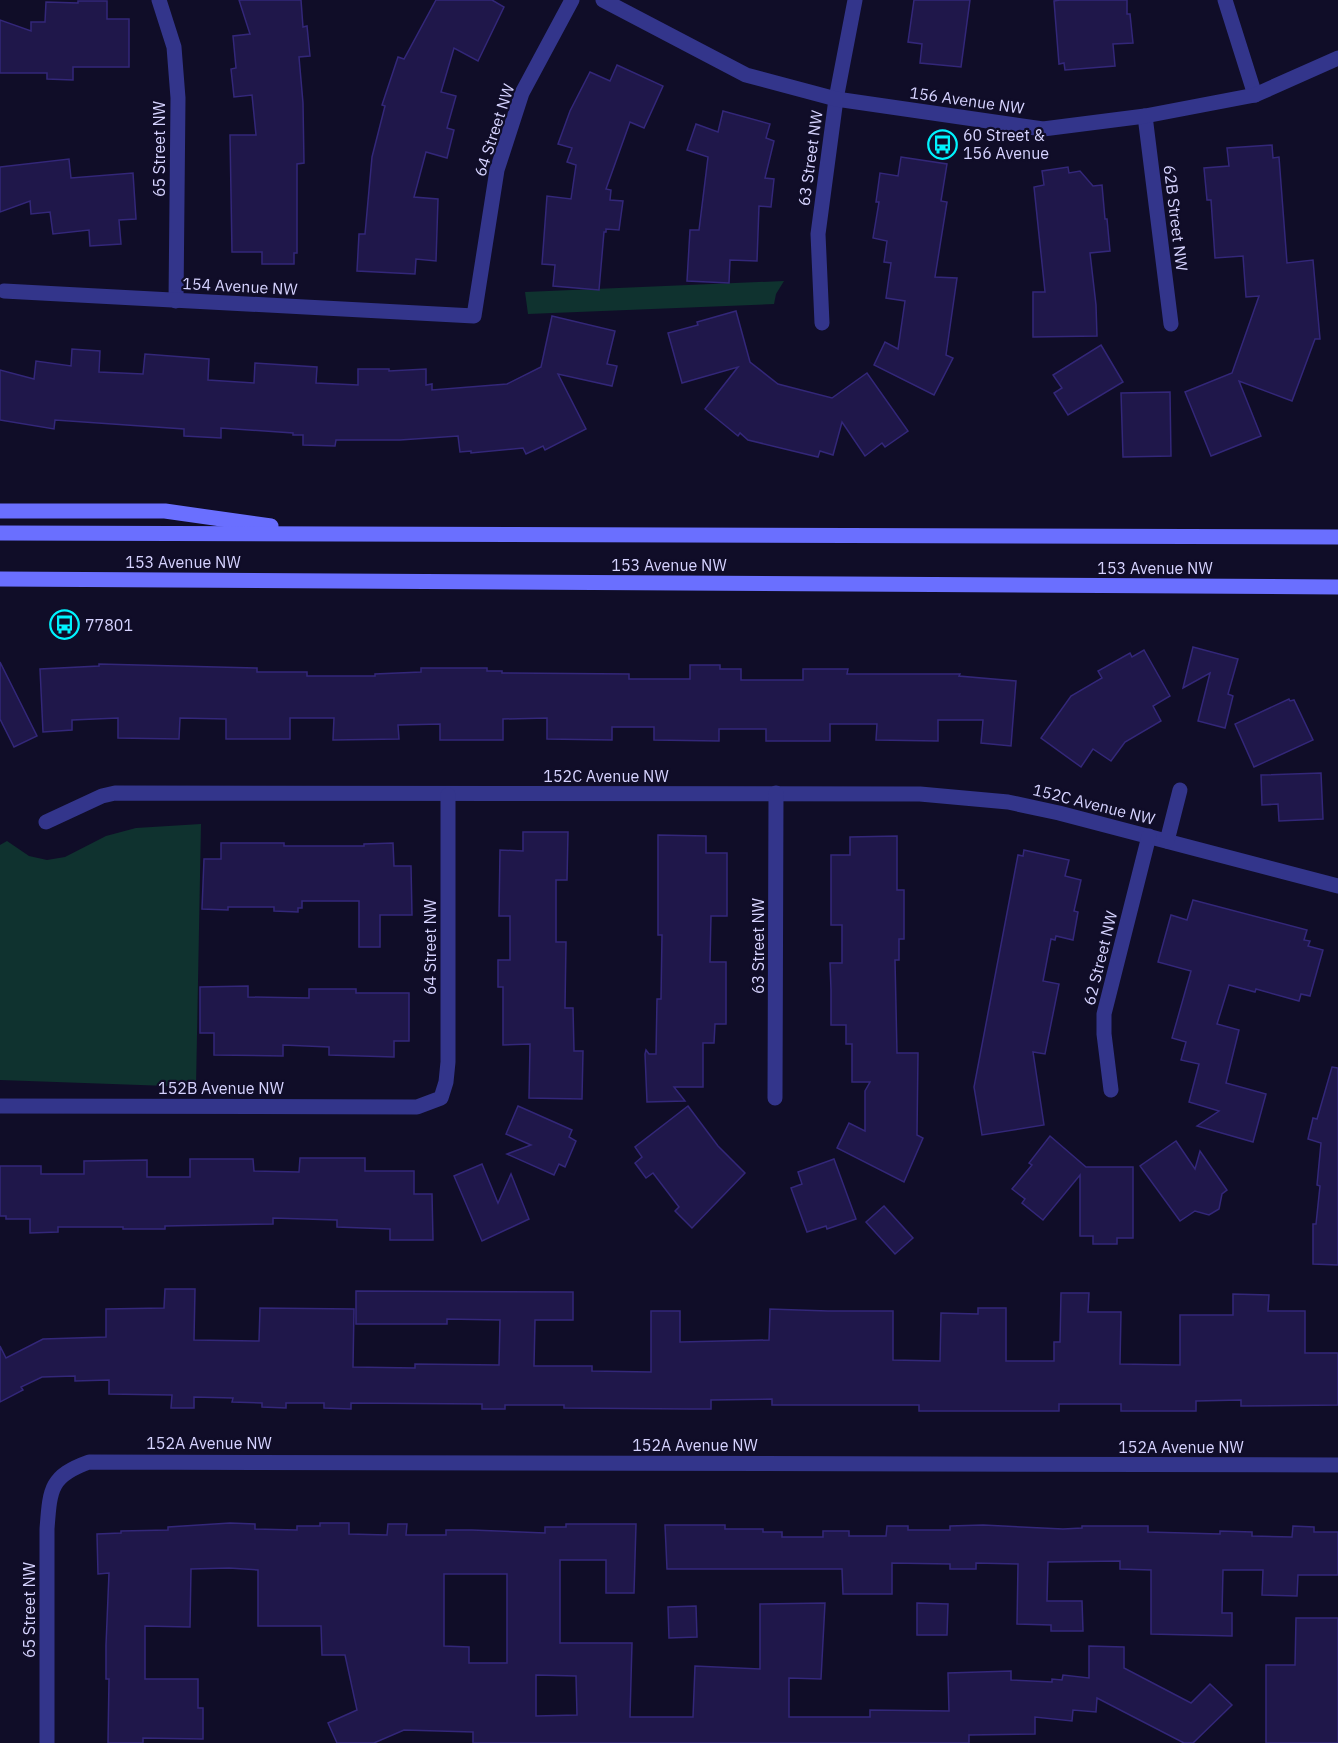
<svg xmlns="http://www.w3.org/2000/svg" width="1338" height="1743" font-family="'IBM Plex Sans',sans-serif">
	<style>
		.green { fill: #0f322f }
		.building { fill: #1f174a; stroke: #332779; stroke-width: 1.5; fill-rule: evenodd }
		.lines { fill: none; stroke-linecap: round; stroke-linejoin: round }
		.minor { stroke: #33358b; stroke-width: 15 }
		.tertiary { stroke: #33358b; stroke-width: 15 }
		.secondary { stroke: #6a6fff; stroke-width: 15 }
		.labels { text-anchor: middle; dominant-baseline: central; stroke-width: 4.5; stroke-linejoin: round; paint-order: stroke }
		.street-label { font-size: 16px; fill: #d6d3ff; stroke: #100d28 }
		.poi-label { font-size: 16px; fill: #d6d3ff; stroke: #100d28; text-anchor: start }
	</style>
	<rect width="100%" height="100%" fill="#100d28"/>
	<!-- green -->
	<g class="green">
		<polygon points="784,281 776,294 774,304 528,314 525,292"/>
		<polygon points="201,824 196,1087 0,1080 0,845 7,841 29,856 47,860 65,857 106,836 136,828"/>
	</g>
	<!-- building -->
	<g class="building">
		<polygon points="239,0 301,0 303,27 307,26 310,56 299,57 303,103 304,163 297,164 297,253 294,253 294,264 262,264 262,252 232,252 230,135 256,135 252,95 234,97 231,69 236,68 233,36 250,34"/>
		<polygon points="436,0 492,0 504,7 478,61 454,48 441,92 456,96 447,128 454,130 447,158 426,152 414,197 438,199 436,261 416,259 415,274 357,271 359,234 365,234 372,157 385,106 382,105 398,57 404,59"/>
		<polygon points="914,0 970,0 961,67 920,63 922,44 908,42"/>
		<polygon points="1060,0 1127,0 1127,14 1130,14 1133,43 1113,44 1115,66 1065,70 1064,63 1059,64 1054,1"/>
		<polygon points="78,1 107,1 107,19 129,19 129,67 73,67 73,80 47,79 47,73 0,73 0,20 31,31 31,22 45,22 46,2 78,3"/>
		<polygon points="617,65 663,86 644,128 630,122 606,189 611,190 610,200 623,201 619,230 606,229 606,232 604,232 599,290 553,286 555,265 542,264 547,196 571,199 576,165 567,162 572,148 558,144 570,111 590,72 610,81"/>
		<polygon points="723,111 770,124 766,138 774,141 765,178 774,179 771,207 759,206 757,261 730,260 729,283 687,281 690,230 699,230 708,157 687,150 696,124 718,132"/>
		<polygon points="1272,145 1273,158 1279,157 1287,263 1313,260 1320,339 1315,339 1292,401 1239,381 1261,436 1211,456 1185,392 1232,373 1259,296 1246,297 1243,256 1215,258 1211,200 1207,200 1204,168 1229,166 1227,148"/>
		<polygon points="901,157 947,164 941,201 947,202 935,277 957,278 946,355 953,358 934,395 874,365 885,342 898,349 905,301 886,298 891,263 884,262 887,241 873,238 879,202 876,202 880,173 898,176"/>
		<polygon points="69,159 71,178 133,173 136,219 119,220 121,244 90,246 89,230 53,234 50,212 31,214 30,201 0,212 0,167"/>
		<polygon points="1068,167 1069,173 1080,171 1093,186 1102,185 1105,219 1107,219 1110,251 1090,253 1096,305 1097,336 1033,337 1033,292 1045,292 1034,187 1044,185 1042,171"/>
		<polygon points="736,311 750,362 778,384 832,398 867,373 908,431 885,447 882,443 865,456 842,422 833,455 820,451 818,457 748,440 740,433 738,436 705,409 738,367 682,383 668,333 698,325 697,322"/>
		<polygon points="552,316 615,331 607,364 617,366 612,386 558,374 586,429 545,450 543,446 526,454 523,448 471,453 471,451 460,452 458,436 400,440 336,440 335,446 303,445 303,435 293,435 293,433 221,428 221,438 184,436 184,429 55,420 54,429 0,420 0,370 34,379 36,361 71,366 72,349 100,351 99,372 143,374 145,354 209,359 208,380 254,383 255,363 317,367 316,383 358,385 358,369 389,369 389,371 426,369 426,385 432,384 432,390 507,384 541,367"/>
		<polygon points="1101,345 1123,382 1068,415 1054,393 1062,388 1053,375"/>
		<polygon points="1170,392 1171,456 1123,457 1121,393"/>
		<polygon points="1193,647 1238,659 1228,694 1233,696 1225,728 1198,721 1210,673 1183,688"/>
		<polygon points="1144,650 1170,696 1153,706 1161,721 1125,742 1111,761 1093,749 1081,767 1041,738 1071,696 1102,678 1098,671 1130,653 1132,657"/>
		<polygon points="0,662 37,736 14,747 0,719"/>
		<polygon points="99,664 257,668 257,672 307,672 307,676 375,676 375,674 421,672 421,668 487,668 487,671 502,671 502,673 629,674 629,679 690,679 690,665 720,665 720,669 741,669 741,680 803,680 803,669 848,669 847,674 960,674 959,676 1016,681 1011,746 981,743 983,720 938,720 938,741 876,740 877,724 830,724 830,741 766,741 766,729 719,729 719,741 654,740 654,727 612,727 612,740 547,739 547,718 503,719 503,740 440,740 440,724 398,725 399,739 333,740 334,718 290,718 290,739 226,739 226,719 180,718 179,739 118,738 118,718 72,720 72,730 43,732 40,669 99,666"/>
		<polygon points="1289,699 1290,701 1294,700 1313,740 1254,767 1235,724"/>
		<polygon points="1321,773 1323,819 1279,821 1278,804 1262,805 1261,775"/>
		<polygon points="523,832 568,832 567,880 556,880 556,942 566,942 565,1008 573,1008 574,1051 583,1051 582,1099 529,1098 530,1044 503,1045 503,987 498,987 498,960 510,960 510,916 499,916 500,850 523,851"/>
		<polygon points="658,835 706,836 706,853 727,853 727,916 711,916 710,962 726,962 726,1024 715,1024 714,1043 703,1043 703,1087 674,1087 685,1101 647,1102 645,1054 646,1050 649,1054 656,1054 657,999 661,999 662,935 658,935"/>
		<polygon points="897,836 897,890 904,890 904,939 899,939 899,960 895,960 897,1053 918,1053 917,1135 923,1138 904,1182 837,1148 849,1123 865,1131 865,1091 870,1082 852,1082 852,1044 846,1044 846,1025 831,1025 831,990 830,963 842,963 842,925 831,925 831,855 850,855 850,837"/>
		<polygon points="221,843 284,843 284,846 364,846 364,844 393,843 394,866 411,866 412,915 380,915 380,947 359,947 359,901 302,901 302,908 298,908 298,912 274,911 274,907 228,907 228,910 202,909 204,859 221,859"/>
		<polygon points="1024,850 1069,860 1065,876 1081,880 1074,911 1078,912 1073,940 1056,936 1055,940 1051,939 1043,981 1059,984 1045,1054 1033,1052 1044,1125 982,1135 974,1087 1018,855 1023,856"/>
		<polygon points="1193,900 1307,930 1304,940 1310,941 1308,946 1323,950 1310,996 1301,994 1299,1001 1256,989 1255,992 1229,985 1217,1024 1239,1030 1226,1083 1266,1094 1253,1142 1197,1126 1219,1111 1189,1102 1199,1064 1181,1060 1186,1042 1172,1038 1191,971 1158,962 1171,915 1187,920"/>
		<polygon points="248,986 248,997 309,998 309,989 356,989 356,993 409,993 409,1041 394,1041 394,1057 329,1055 329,1047 283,1045 283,1056 214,1055 214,1033 200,1033 200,987"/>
		<polygon points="1332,1067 1338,1068 1338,1265 1313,1264 1313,1224 1316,1224 1320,1186 1317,1185 1321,1143 1308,1139 1313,1118 1317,1119"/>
		<polygon points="518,1106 572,1130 569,1137 576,1141 565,1167 559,1164 554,1175 507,1154 531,1145 506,1134"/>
		<polygon points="688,1106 718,1146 745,1173 692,1228 675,1211 679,1207 653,1173 646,1178 635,1163 642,1157 635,1147"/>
		<polygon points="1050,1136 1086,1167 1133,1167 1133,1238 1117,1238 1117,1244 1093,1244 1093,1236 1080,1236 1080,1175 1043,1220 1022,1203 1025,1199 1012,1189 1032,1165 1029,1163"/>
		<polygon points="1176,1141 1195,1169 1200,1151 1227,1190 1222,1194 1219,1209 1209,1215 1195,1211 1180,1221 1140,1166"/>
		<polygon points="300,1158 365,1158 365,1171 414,1171 414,1194 432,1194 433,1240 390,1240 390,1229 337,1227 337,1220 273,1218 273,1224 165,1226 165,1229 123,1229 123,1227 58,1227 58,1232 30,1233 30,1219 6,1219 6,1216 0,1216 0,1166 41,1166 41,1174 84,1174 84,1161 147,1160 147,1177 190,1177 190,1159 253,1159 254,1171 299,1172"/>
		<polygon points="834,1159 856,1219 827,1229 826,1226 807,1232 791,1188 802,1184 798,1172"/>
		<polygon points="482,1164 498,1203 511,1174 529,1219 482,1241 454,1176"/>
		<polygon points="884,1206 913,1238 895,1254 866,1222"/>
		<polygon points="165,1289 195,1289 194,1340 259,1341 260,1308 354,1309 353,1367 415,1368 415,1364 499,1365 500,1320 447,1319 447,1324 356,1324 356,1291 573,1292 573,1320 535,1320 534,1366 592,1366 592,1371 651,1372 651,1311 680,1311 680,1342 769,1340 770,1309 828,1311 893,1311 893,1360 940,1361 941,1313 978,1314 978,1308 1006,1308 1006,1361 1054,1361 1054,1342 1060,1342 1061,1293 1089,1293 1088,1312 1121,1312 1120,1364 1180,1365 1180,1315 1233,1315 1233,1294 1269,1295 1268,1311 1305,1311 1305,1353 1338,1353 1338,1405 1241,1406 1241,1400 1196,1401 1196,1411 1121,1411 1121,1404 1059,1404 1059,1411 919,1411 919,1405 772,1405 772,1399 711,1400 711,1409 689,1409 564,1408 564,1405 505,1405 505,1409 482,1409 482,1404 351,1403 351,1409 324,1408 324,1403 286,1403 286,1408 262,1407 262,1403 232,1402 233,1398 194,1397 194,1408 171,1408 172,1395 109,1394 109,1380 75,1381 75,1376 42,1377 21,1387 23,1390 0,1402 0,1346 6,1358 43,1339 106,1337 106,1309 164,1308"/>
		<path d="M230,1523L255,1524V1529L297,1530V1526H320V1523H349V1534L387,1535L388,1524H407L406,1535H446V1530H472L545,1533V1527H566V1524H636L634,1593H606V1560H560V1643H632L630,1717H693L695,1666L760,1669V1604L825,1603L821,1679L789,1678V1717H870V1710L949,1711L948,1673L1011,1671V1680L1052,1682V1679L1062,1680L1063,1675L1089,1678V1646L1124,1647V1668L1191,1703L1210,1684L1232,1705L1193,1743H1184L1097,1698L1096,1712L1073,1710L1072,1721L1035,1717V1734L969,1735V1743H473V1732L404,1730L374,1743H337L328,1723L357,1710L345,1655H322L321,1626H258V1570L229,1568L191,1569L190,1627L145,1626V1679H198V1708H203V1739L143,1738V1743H108L109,1679H106V1645L109,1573L98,1574L97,1534L121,1533V1531L168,1530V1527ZM444,1574H507V1663H469V1647L444,1646ZM536,1675L576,1676L577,1715L536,1716Z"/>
		<polygon points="665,1525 725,1525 725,1529 763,1529 763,1532 782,1532 782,1537 823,1537 823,1531 849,1531 849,1536 886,1536 887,1526 908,1526 908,1530 950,1530 950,1526 983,1525 1063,1529 1082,1528 1082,1526 1148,1526 1148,1532 1220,1534 1220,1531 1252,1532 1252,1536 1292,1537 1293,1526 1314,1527 1314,1532 1338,1532 1338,1575 1298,1575 1297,1596 1262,1595 1263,1570 1223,1570 1222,1613 1232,1613 1232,1636 1151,1634 1151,1570 1120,1569 1120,1561 1048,1562 1047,1601 1082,1601 1083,1631 1051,1631 1051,1625 1017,1624 1018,1564 976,1563 976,1569 950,1569 950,1564 892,1563 892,1594 843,1594 842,1569 667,1569"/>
		<polygon points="917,1603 948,1604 947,1635 917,1635"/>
		<polygon points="696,1606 697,1637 669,1638 668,1607"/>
		<polygon points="1296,1618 1338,1618 1338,1743 1266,1743 1266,1665 1295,1665"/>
	</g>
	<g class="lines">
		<!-- minor -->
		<g class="minor">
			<polyline points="159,0 174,47 178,98 176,301"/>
			<polyline points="1225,0 1255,95"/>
			<polyline points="1145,116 1171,324"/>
			<polyline points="4,291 474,316 497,170 522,93 572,0"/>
			<polyline points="822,323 818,234 836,99 855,0"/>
			<polyline points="46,822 102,796 115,793 920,794 1008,802 1059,813 1338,886"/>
			<polyline points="1167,841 1180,790"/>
			<polyline points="1111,1090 1104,1034 1104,1014 1149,836"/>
			<polyline points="775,1098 776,793"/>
			<polyline points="0,1106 417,1107 441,1098 446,1082 448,1062 448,795"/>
			<path d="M47,1743V1529C50,1489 50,1476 89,1462L1338,1465"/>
		</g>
		<!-- tertiary -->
		<polyline class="tertiary" points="603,0 746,75 836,99 1043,129 1145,116 1255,95 1338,58"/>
		<!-- secondary -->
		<g class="secondary">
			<polyline points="0,511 165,511 271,526"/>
			<polyline points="0,533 1338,537"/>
			<polyline points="0,579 1338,587"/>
		</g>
	</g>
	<!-- icons -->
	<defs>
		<symbol id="bus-ring" viewBox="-11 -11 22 22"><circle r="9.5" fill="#100d28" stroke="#00f3fe" stroke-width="1.5"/><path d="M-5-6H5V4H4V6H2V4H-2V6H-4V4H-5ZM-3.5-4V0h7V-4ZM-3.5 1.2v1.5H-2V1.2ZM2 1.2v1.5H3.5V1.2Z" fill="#00f3fe"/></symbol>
	</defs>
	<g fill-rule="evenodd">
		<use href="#bus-ring" x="926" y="128" width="33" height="33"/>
		<use href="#bus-ring" x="48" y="608" width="33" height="33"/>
	</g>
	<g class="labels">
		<!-- street labels -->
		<g class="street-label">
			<text transform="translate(967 100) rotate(8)">156 Avenue NW</text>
			<text transform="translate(494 130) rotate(-72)">64 Street NW</text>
			<text transform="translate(159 149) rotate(-90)">65 Street NW</text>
			<text transform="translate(810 158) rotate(-82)">63 Street NW</text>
			<text transform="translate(1176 218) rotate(83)">62B Street NW</text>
			<text transform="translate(240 286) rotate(3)">154 Avenue NW</text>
			<text x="183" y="562">153 Avenue NW</text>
			<text x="669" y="565">153 Avenue NW</text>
			<text x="1155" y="568">153 Avenue NW</text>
			<text x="606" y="776">152C Avenue NW</text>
			<text transform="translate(1094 804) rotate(14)">152C Avenue NW</text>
			<text transform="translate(758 946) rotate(-90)">63 Street NW</text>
			<text transform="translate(430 947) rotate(-90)">64 Street NW</text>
			<text transform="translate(1100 958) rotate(-76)">62 Street NW</text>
			<text x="221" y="1088">152B Avenue NW</text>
			<text x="209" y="1443">152A Avenue NW</text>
			<text x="695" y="1445">152A Avenue NW</text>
			<text x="1181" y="1447">152A Avenue NW</text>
			<text transform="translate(29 1610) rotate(-90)">65 Street NW</text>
		</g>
		<!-- poi labels -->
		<g class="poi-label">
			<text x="963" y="135">60 Street &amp;<tspan x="963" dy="18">156 Avenue</tspan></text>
			<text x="85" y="625">77801</text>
		</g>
	</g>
</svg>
